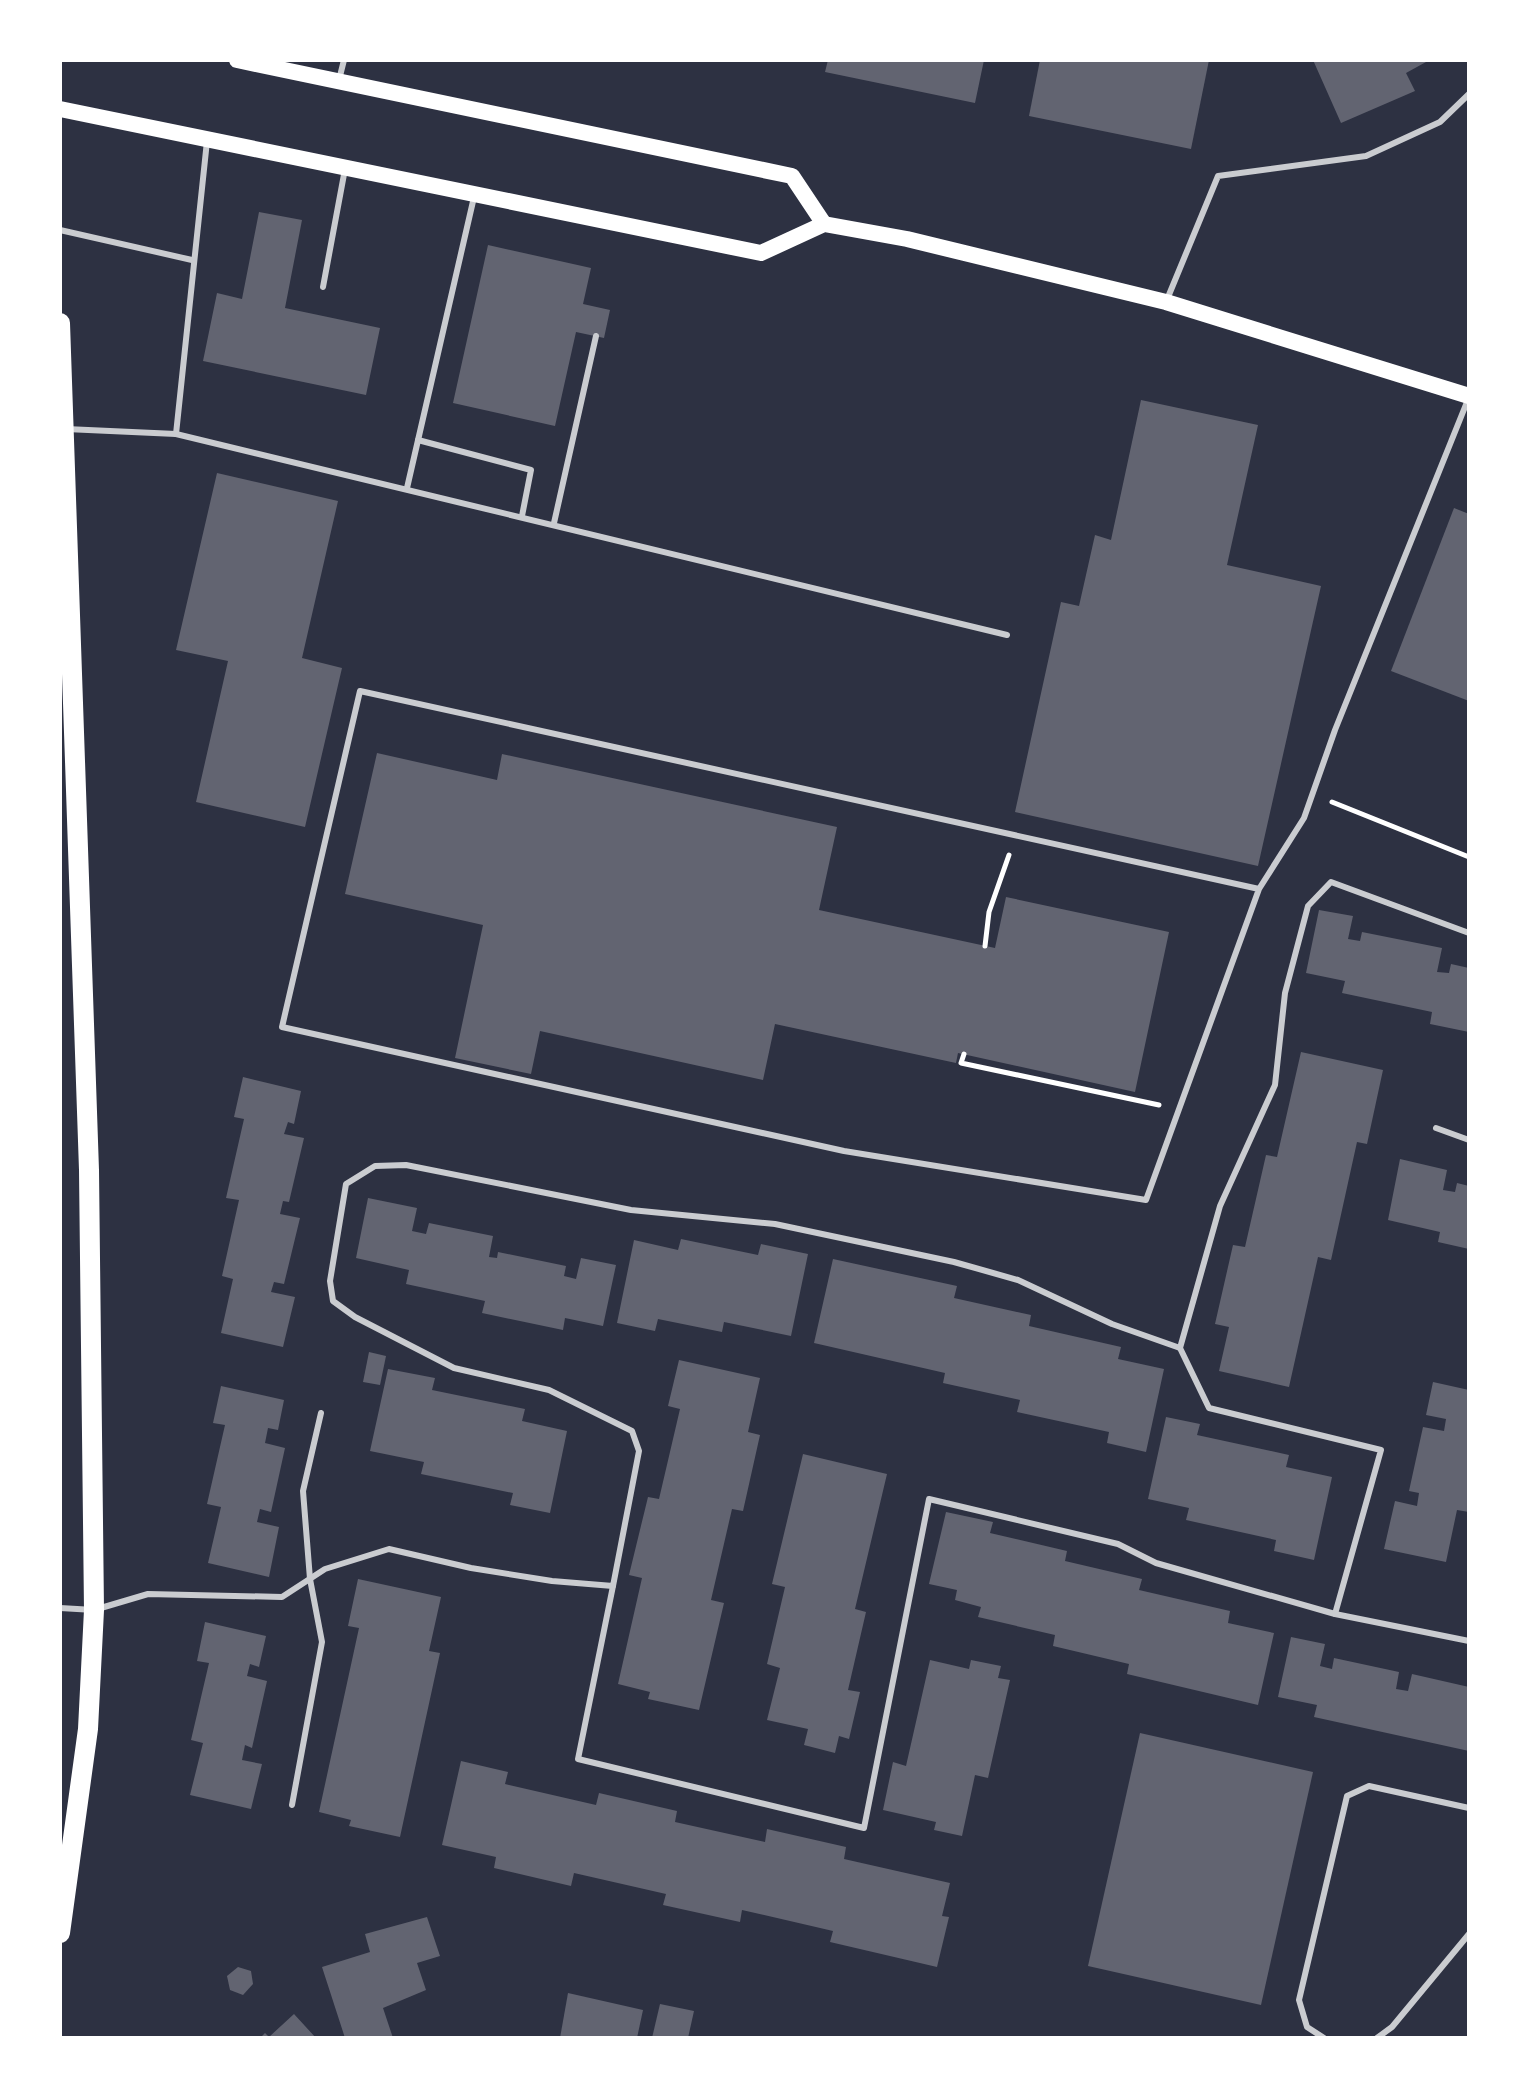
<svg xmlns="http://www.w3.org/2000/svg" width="1529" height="2098" font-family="'Archivo Narrow',sans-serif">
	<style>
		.building { fill: #626471 }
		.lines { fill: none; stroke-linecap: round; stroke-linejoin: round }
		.path { stroke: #fff; stroke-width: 5 }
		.service { stroke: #caccd0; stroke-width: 6 }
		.secondary { stroke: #fff; stroke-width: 16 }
		.primary { stroke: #fff; stroke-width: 20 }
	</style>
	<rect width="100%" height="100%" fill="#2d3142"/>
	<!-- building -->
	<g class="building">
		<polygon points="828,60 984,60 975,103 825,72"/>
		<polygon points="1040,60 1209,60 1191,149 1029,116"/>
		<polygon points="1313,60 1425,60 1426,62 1406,73 1415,91 1341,123"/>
		<polygon points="259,212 302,220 285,308 380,328 366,395 203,361 217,293 242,299"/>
		<polygon points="488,245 591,268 583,304 610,310 604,338 576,332 555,426 453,403"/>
		<polygon points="1141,400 1258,425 1227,565 1321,586 1258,866 1015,812 1061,602 1079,606 1095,535 1111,540"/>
		<polygon points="217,473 338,501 302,658 342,668 305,827 196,802 228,661 176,650"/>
		<polygon points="1454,508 1469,514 1469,701 1391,671"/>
		<polygon points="377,753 497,780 502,754 837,827 819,910 995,948 1006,897 1169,932 1135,1092 958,1053 956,1063 775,1024 763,1080 540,1031 531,1074 455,1058 483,925 345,894"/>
		<polygon points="1319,910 1353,916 1348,939 1360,941 1362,932 1442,948 1437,972 1449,973 1451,964 1469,968 1469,1032 1430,1024 1432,1012 1342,993 1345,981 1306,973"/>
		<polygon points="1301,1052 1383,1070 1367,1144 1357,1142 1331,1260 1318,1257 1289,1387 1219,1371 1229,1327 1215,1324 1233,1245 1245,1247 1266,1155 1277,1157"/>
		<polygon points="243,1077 301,1091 294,1124 288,1122 284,1134 304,1138 289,1202 283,1201 280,1214 300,1218 284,1284 274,1282 271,1292 295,1297 283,1347 221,1333 233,1279 222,1276 239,1200 226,1198 244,1119 234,1117"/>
		<polygon points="1400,1159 1447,1170 1443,1190 1455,1192 1457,1183 1469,1186 1469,1249 1438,1242 1440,1232 1388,1220"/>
		<polygon points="368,1198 417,1208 412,1231 426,1234 429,1223 493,1236 489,1257 497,1258 498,1252 566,1266 564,1276 576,1279 581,1258 616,1265 603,1326 565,1318 563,1330 482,1313 485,1301 406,1284 409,1270 356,1258"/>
		<polygon points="681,1239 758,1255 761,1244 808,1254 791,1336 724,1322 722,1332 658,1319 655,1331 617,1323 634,1240 678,1250"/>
		<polygon points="833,1259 957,1286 954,1298 1031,1315 1029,1326 1121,1347 1118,1359 1164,1369 1146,1452 1107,1443 1109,1432 1017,1412 1020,1400 943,1383 945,1373 814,1343"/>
		<polygon points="369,1352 386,1356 380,1385 363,1382"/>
		<polygon points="679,1360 760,1378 748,1432 760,1435 743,1511 732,1509 711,1600 724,1603 699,1710 648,1699 650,1692 618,1684 642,1578 629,1575 648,1497 659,1499 680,1409 668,1406"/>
		<polygon points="388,1369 435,1378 432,1390 525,1409 522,1421 567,1431 550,1513 510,1505 513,1493 421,1474 424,1462 370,1451"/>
		<polygon points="1433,1382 1469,1390 1469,1512 1457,1510 1446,1562 1384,1549 1395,1501 1417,1506 1419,1493 1409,1491 1423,1427 1444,1431 1446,1419 1426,1415"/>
		<polygon points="221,1386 284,1400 278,1430 268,1428 265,1443 285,1448 271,1512 260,1509 257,1522 279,1527 269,1577 208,1563 221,1507 207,1504 225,1425 213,1423"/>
		<polygon points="1166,1417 1200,1424 1197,1435 1289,1455 1286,1467 1332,1477 1314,1560 1274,1551 1276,1540 1186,1520 1189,1508 1148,1499"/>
		<polygon points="803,1454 887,1474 855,1609 866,1612 848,1690 860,1692 849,1739 839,1736 835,1753 804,1745 808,1729 767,1720 780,1668 767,1664 785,1587 772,1584"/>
		<polygon points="946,1512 993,1522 990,1533 1067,1551 1065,1561 1142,1579 1139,1590 1230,1611 1228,1623 1274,1633 1258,1705 1127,1674 1129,1664 1053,1646 1055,1635 978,1617 981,1607 955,1600 957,1590 929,1584"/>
		<polygon points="358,1579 441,1597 429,1651 440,1653 400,1837 349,1826 351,1820 319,1812 359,1628 348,1626"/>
		<polygon points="205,1622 266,1636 259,1667 250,1664 247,1676 267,1681 252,1748 245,1745 242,1760 262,1764 251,1809 190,1795 203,1743 191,1740 209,1663 197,1661"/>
		<polygon points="1291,1637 1325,1644 1320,1666 1332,1669 1334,1658 1399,1672 1396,1689 1408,1691 1412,1674 1469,1687 1469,1751 1314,1717 1317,1705 1278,1697"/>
		<polygon points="930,1660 969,1669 971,1660 1001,1666 998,1678 1010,1680 988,1778 975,1775 962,1836 934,1830 936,1822 883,1810 893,1762 906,1766"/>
		<polygon points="1140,1733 1313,1772 1261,2005 1088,1966"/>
		<polygon points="461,1761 508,1772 505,1784 596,1805 599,1793 677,1811 675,1822 765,1842 767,1829 846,1847 844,1859 950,1883 942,1916 949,1917 937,1967 830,1942 833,1931 742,1910 740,1922 663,1905 666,1894 574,1873 571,1886 494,1868 496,1857 442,1845"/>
		<polygon points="427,1917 440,1956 417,1963 426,1990 383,2008 393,2038 345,2038 322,1967 370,1952 365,1934"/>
		<polygon points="238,1967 251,1971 253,1984 243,1995 230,1990 227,1976"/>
		<polygon points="568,1993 643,2010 637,2038 560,2038"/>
		<polygon points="660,2004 694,2011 688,2038 652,2038"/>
		<polygon points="294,2014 316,2038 260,2038 265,2033 269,2037"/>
	</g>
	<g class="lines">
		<!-- path -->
		<g class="path">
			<polyline points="1332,802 1469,857"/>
			<polyline points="985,946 989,912 1009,855"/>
			<polyline points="964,1054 961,1063 1159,1105"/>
		</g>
		<!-- service -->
		<g class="service">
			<polyline points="339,80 344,60"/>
			<polyline points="60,230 192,260"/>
			<polyline points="323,287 345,169"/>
			<polyline points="1166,302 1218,176 1366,156 1440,122 1469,94"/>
			<polyline points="66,429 176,434 1007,635"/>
			<polyline points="176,434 207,141"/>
			<polyline points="418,440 531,470 522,516"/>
			<polyline points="407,488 474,197"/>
			<polyline points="554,523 596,336"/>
			<polyline points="1259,889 360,691 282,1027 844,1151 1146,1200 1259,889 1304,818 1335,730 1469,397"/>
			<polyline points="1436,1128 1469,1140"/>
			<polyline points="613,1586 578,1759 864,1828 929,1499 1118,1544 1156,1563 1335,1614 1469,1641"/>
			<polyline points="60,1608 94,1610 148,1594 282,1597 325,1569 389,1549 471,1568 552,1581 613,1586 639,1451 632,1431 549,1390 454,1368 355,1317 333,1301 330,1281 346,1184 375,1166 406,1165 631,1210 775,1224 954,1262 1018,1280 1112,1324 1180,1348"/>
			<polyline points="1335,1614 1381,1450 1209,1408 1180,1348 1220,1206 1275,1085 1285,993 1308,906 1331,882 1469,933"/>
			<polyline points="292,1805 322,1642 310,1579 303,1491 321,1413"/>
			<polyline points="1324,2038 1307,2027 1299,2000 1347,1796 1369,1786 1469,1808"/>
			<polyline points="1377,2038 1392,2027 1469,1934"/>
		</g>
		<!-- secondary -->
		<g class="secondary">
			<polyline points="237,60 792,176 824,224"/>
			<polyline points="60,109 761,253 824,224 907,239 1166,302 1469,396"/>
		</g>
		<!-- primary -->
		<polyline class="primary" points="60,323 89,1170 94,1610 88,1729 60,1933"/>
	</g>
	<!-- border -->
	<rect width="1529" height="2098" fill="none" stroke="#ffffff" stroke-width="124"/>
</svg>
